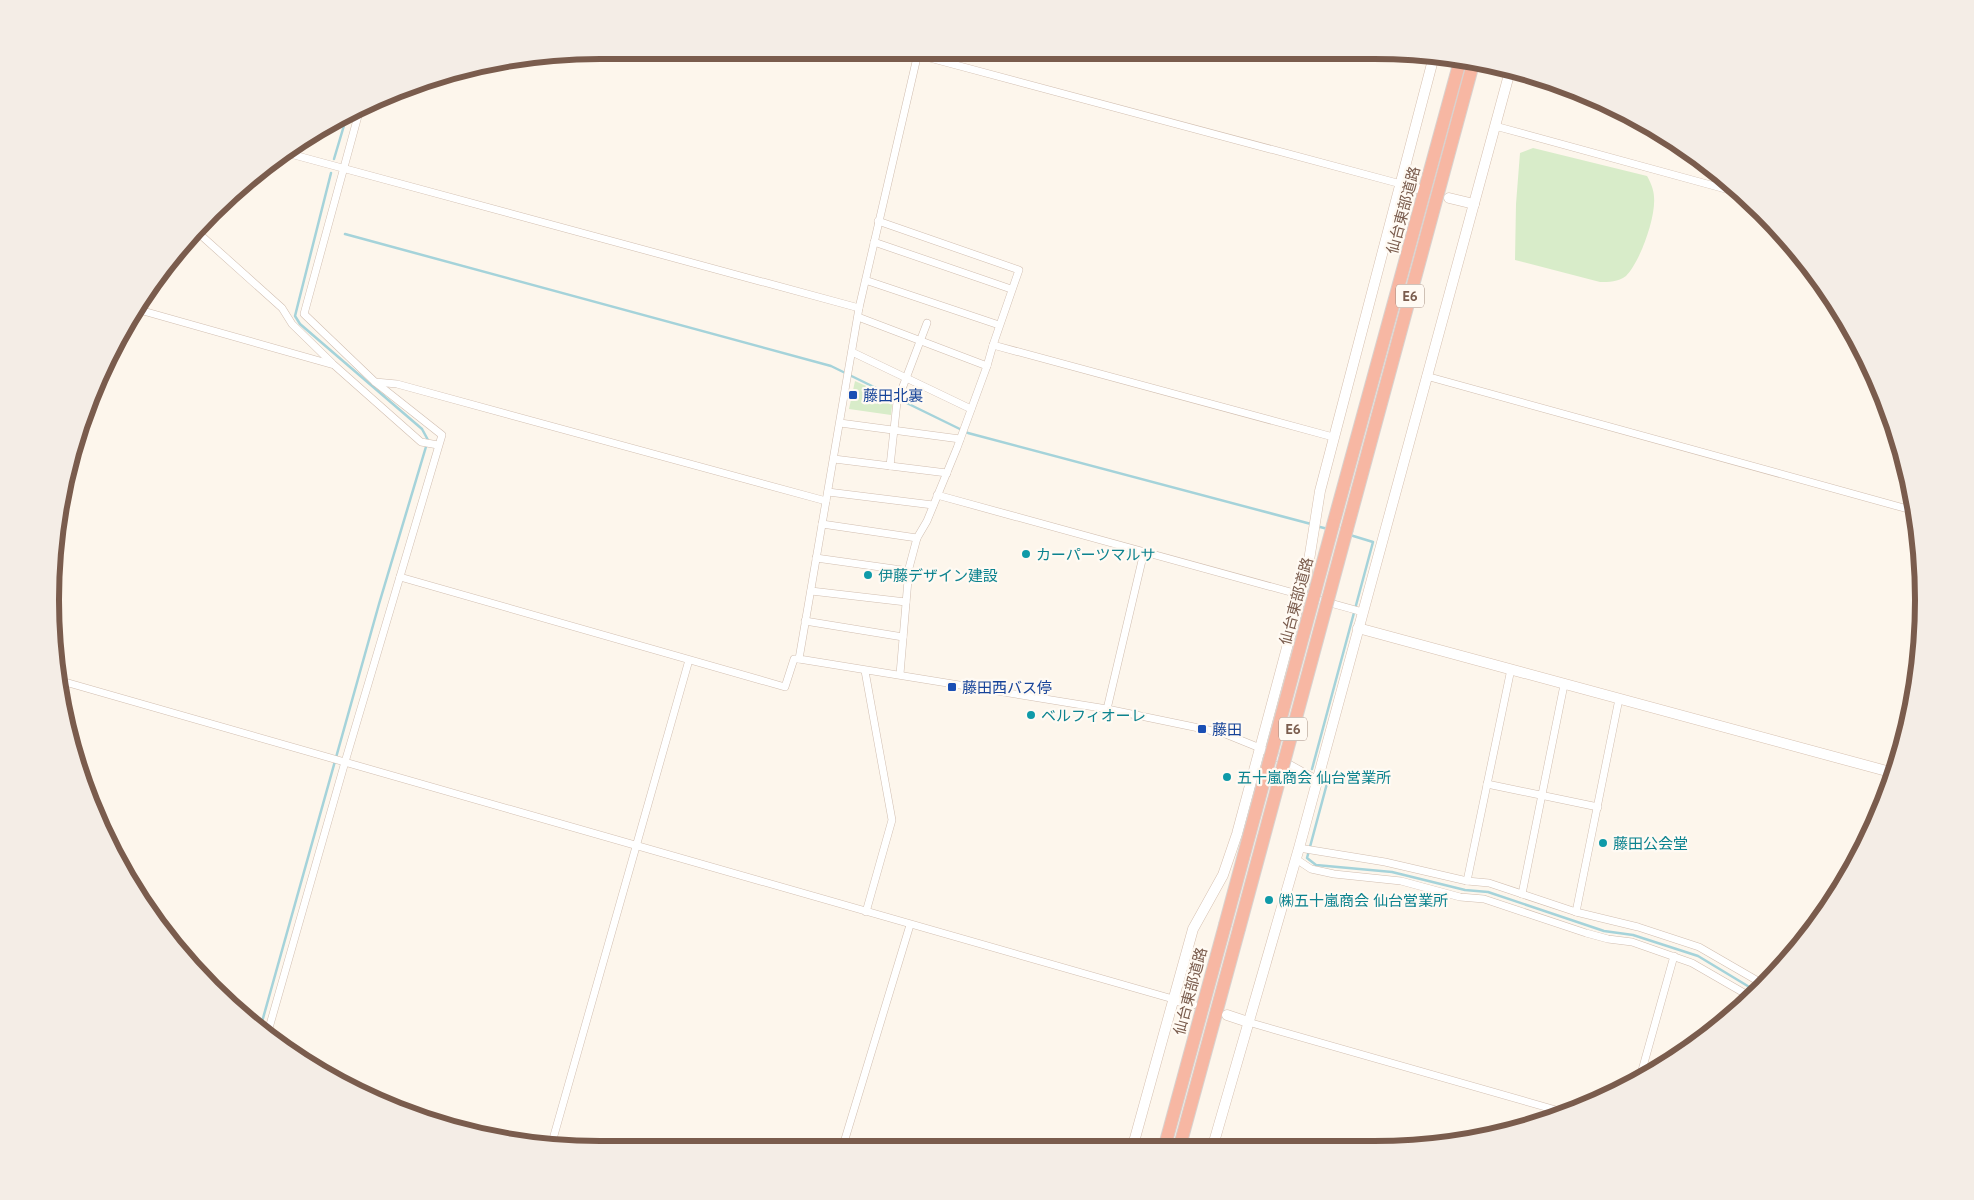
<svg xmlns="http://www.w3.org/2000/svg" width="1974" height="1200" font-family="'PT Sans','Noto Sans JP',sans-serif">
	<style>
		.green { fill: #d8ecc9 }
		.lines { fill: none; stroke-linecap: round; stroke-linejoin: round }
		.stream { stroke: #a5d3da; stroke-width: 2.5 }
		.street-casing { stroke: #d1beb0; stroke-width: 8 }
		.secondary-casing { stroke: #d6c0b0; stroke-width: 11 }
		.highway-casing { stroke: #dad1cd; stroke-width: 14 }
		.street { stroke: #fff; stroke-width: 7 }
		.secondary { stroke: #fff; stroke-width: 10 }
		.highway { stroke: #f7b7a3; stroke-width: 12 }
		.highway-bridge-casing { stroke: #dad1cd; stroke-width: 14; stroke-linecap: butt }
		.highway-bridge { stroke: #f7b7a3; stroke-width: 12 }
		.transit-dot { fill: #1a4fb4; stroke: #fffaf3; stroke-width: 2 }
		.culture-dot { fill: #0f9aa8; stroke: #fffaf3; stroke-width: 2 }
		.labels { text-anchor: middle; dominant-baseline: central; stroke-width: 4.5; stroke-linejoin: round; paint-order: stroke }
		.shield { fill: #fffaf3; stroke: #a28b7f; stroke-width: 1 }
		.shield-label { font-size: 14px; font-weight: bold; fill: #7a5c4d }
		.street-label { font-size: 15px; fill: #7a5c4d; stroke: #fffaf3 }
		.transit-label { font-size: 15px; fill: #164399; stroke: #fffaf3; text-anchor: start }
		.culture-label { font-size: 15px; fill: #0d838f; stroke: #fffaf3; text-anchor: start }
		.rim { fill: none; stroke: #7a5c4d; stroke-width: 6 }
	</style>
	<rect width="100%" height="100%" fill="#fdf6ec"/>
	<!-- green -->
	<g class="green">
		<path d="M1533,148L1647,176C1650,181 1654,190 1654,197C1656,217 1640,262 1626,276C1618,282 1609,282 1600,282L1515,260L1516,204L1520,153Z"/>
		<polygon points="855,381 893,398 891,415 849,409"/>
	</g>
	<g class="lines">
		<!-- stream -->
		<g class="stream">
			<polyline points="334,159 348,112"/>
			<polyline points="345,234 831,366 968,433 1311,524"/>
			<polyline points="1316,526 1328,529"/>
			<polyline points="1312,769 1373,542 1350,535"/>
			<polyline points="1324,774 1329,776 1307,858 1316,865 1392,872 1465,890 1488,892 1604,931 1633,935 1698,956 1756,991"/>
			<polyline points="260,1029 379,604 428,440 422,429 300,324 295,316 331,173"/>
		</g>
		<defs>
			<g id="street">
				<polyline points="911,53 1401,184"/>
				<polyline points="918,53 859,308 799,659 1107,709 1223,733 1260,748 1316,779"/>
				<polyline points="361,105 304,314 375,382 397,384 826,501"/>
				<polyline points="1495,126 1740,193"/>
				<polyline points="283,152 859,308"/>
				<polyline points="878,221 1019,270 993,345"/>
				<polyline points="195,230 282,308 292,324 332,363"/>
				<polyline points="874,242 1011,289"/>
				<polyline points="868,281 999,325"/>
				<polyline points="136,309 334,365 421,442 438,445"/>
				<polyline points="858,317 987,366 993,345 1333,437"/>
				<polyline points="852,352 971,409"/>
				<polyline points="1426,376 1915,511"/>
				<polyline points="840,423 960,439"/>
				<polyline points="834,459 947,473"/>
				<polyline points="890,466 897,402 927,323"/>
				<polyline points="828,492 933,505"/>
				<polyline points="937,495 1363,612"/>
				<polyline points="822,524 917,538"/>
				<polyline points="816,558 909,571"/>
				<polyline points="400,577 785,687 794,659 799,659"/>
				<polyline points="811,591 906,602"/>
				<polyline points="805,621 903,637"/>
				<polyline points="865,671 892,820 866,912"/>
				<polyline points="900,674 909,568 917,538 927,521 957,448 987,366"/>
				<polyline points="58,680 1173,999"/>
				<polyline points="1107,709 1144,552"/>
				<polyline points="1487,784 1598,807"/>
				<polyline points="1299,848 1385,862 1467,881 1489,883 1576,912 1619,699"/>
				<polyline points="1296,859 1311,869 1334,874 1401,881 1460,897 1484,899 1586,933 1608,939 1632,942 1692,963 1751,997"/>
				<polyline points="1467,881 1511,669"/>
				<polyline points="1522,894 1564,685"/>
				<polyline points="1576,912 1638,927 1699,947 1763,984"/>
				<polyline points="1248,1022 1563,1112"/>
				<polyline points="267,1035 345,762 442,435 375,382"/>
				<polyline points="1639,1081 1674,956"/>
				<polyline points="551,1146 689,660"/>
				<polyline points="842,1149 910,925"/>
			</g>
			<g id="secondary">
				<polyline points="1401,184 1416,188"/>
				<polyline points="1449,198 1474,204"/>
				<polyline points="1358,628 1894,773"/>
				<polyline points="1173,999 1192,1004"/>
				<polyline points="1227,1015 1248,1022"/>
				<polyline points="1132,1149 1193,929 1223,875 1237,834 1307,573 1320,491 1434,56"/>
				<polyline points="1212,1149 1299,848 1510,71"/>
			</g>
			<g id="highway">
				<polyline points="1333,525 1460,61"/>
				<polyline points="1347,529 1473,64"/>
				<polyline points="1164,1149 1225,925"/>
				<polyline points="1179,1149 1239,929"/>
			</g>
		</defs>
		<!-- street casing -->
		<use href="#street" class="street-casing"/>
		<!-- secondary casing -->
		<use href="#secondary" class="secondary-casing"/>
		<!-- highway casing -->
		<use href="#highway" class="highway-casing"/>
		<!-- street -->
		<use href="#street" class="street"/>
		<!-- secondary -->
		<use href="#secondary" class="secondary"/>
		<!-- highway -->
		<use href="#highway" class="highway"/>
		<defs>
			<g id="highway-bridge">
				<polyline points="1225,925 1333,525"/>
				<polyline points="1239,929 1347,529"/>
			</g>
		</defs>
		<!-- highway-bridge casing -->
		<use href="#highway-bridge" class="highway-bridge-casing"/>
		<!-- highway-bridge -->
		<use href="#highway-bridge" class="highway-bridge"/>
	</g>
	<!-- markers -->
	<g class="transit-dot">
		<rect x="848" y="390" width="10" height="10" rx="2.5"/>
		<rect x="947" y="682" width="10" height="10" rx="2.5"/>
		<rect x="1197" y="724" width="10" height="10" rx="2.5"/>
	</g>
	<g class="culture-dot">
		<circle cx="1026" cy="554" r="5"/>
		<circle cx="868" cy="575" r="5"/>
		<circle cx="1031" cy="715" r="5"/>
		<circle cx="1227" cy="777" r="5"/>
		<circle cx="1603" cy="843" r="5"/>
		<circle cx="1269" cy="900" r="5"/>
	</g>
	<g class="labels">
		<!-- shield labels -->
		<g class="shield">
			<rect x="1396" y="284.5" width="28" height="23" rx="4"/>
			<rect x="1279" y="717.5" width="28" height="23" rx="4"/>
		</g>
		<g class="shield-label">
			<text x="1410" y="296">E6</text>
			<text x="1293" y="729">E6</text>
		</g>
		<!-- street labels -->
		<g class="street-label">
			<text transform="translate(1403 210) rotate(-75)">仙台東部道路</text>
			<text transform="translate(1296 601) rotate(-75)">仙台東部道路</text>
			<text transform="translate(1190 991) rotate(-75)">仙台東部道路</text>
		</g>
		<!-- transit labels -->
		<g class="transit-label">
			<text x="863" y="395">藤田北裏</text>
			<text x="962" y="687">藤田西バス停</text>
			<text x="1212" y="729">藤田</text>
		</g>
		<!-- culture labels -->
		<g class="culture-label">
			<text x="1036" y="554">カーパーツマルサ</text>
			<text x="878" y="575">伊藤デザイン建設</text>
			<text x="1041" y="715">ベルフィオーレ</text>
			<text x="1237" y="777">五十嵐商会 仙台営業所</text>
			<text x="1613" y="843">藤田公会堂</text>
			<text x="1279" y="900">㈱五十嵐商会 仙台営業所</text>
		</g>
	</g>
	<!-- crop -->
	<path d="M0 0H1974V1200H0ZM600 59H1374A541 541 0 0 1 1915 600V600A541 541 0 0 1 1374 1141H600A541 541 0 0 1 59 600V600A541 541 0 0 1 600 59Z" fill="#f4ede6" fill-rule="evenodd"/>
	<path class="rim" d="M600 59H1374A541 541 0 0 1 1915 600V600A541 541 0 0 1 1374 1141H600A541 541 0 0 1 59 600V600A541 541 0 0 1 600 59Z"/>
</svg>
